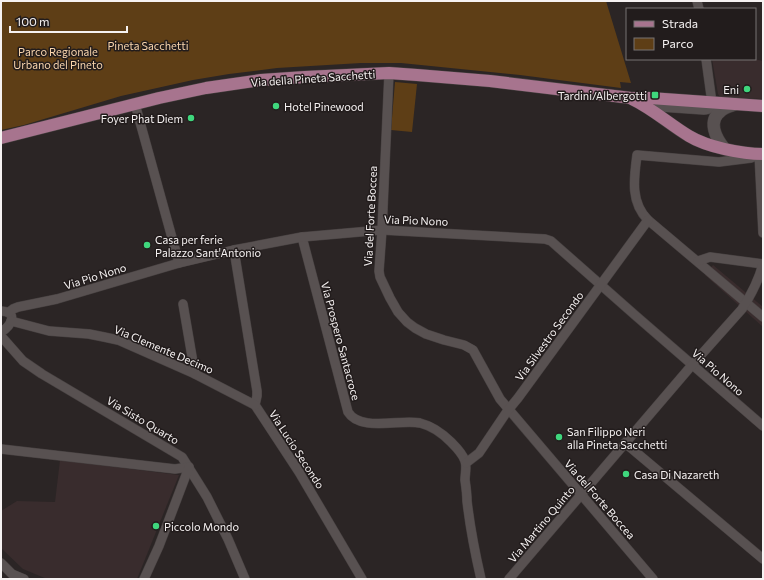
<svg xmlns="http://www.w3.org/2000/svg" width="764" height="580" font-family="Commissioner,sans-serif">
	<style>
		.built { fill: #392c2d }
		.green { fill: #5e3e16 }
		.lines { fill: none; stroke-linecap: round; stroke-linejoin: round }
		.street-casing { stroke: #464040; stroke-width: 10 }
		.secondary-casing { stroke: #464040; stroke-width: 13 }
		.primary-casing { stroke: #464040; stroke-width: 13 }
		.street { stroke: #585151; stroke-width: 9 }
		.secondary { stroke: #585151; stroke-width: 12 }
		.primary { stroke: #a7748e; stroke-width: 12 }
		.poi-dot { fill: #3fd77d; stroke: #221c1c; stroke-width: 1.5 }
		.labels { text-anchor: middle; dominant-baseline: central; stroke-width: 3; stroke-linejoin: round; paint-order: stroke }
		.park-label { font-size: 11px; fill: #f9d5ad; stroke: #221c1c }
		.street-label { font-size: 11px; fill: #f6f2f2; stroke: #221c1c }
		.poi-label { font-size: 11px; fill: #f6f2f2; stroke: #221c1c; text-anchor: start }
	</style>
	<rect width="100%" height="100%" fill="#2b2525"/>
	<!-- built -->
	<g class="built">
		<polygon points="712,59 754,59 763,61 763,99 720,97 718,94"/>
		<polygon points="713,265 763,307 763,327 705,275"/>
		<polygon points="60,460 179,475 137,579 47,579 23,569 1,548 1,511 17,501 55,502"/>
	</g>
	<!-- green -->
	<g class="green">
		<polygon points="1,1 606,1 631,83 620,82 621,88 520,75 401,63 361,63 277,68 229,74 193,80 121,96 24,125 1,130"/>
		<polygon points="395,82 417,84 412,132 391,130"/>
	</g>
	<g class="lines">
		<defs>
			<g id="street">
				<polyline points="697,1 699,9"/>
				<polyline points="389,73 382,230 379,271 380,277 390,298 398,312 407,322 415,328 426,334 444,340 464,345 473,350 500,399 653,579"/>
				<polyline points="135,104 179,263"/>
				<path d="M646,106L704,110C709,110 712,107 712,103L706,59"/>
				<path d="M763,233L759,154L751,158L719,162L637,155C634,178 630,202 648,220L763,317"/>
				<path d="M302,237L348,412C360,432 400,419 420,423C432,426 442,433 451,442C456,447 463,454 465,461C467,467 465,474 465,480C466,487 467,494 467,501C470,527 475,553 481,579"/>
				<polyline points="234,250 257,391 257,396 255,405 299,472 362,579"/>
				<polyline points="698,261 710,257 763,264"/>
				<polyline points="183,304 195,374"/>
				<path d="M1,311C19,312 11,326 1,332"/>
				<polyline points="9,312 13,309 18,307 57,299 179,263 234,250 302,237 382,230 545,239 551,241 636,316 763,426"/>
				<polyline points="11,321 49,331 89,334 104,337 118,340 195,374 255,405"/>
				<polyline points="1,336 23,361 42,374 182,457 207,497 228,539 245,579"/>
				<polyline points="625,443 763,559"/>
				<polyline points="1,449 175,469 189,467"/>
				<polyline points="466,463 479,453 508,410 518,398 648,220"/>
				<polyline points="1,563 12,574 24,579"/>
				<polyline points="144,579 159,546 189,467"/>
				<path d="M509,579L692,365L742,309C751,295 759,279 763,264"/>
			</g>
			<path id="secondary" d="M724,148C716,138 707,121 721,111C725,107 731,106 736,104"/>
			<g id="primary">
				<path d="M632,99C653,109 669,124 689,136C707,147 742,154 763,154"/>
				<polyline points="1,138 159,98 206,88 261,80 305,77 389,73 417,75 490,81 631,98 650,98 763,106"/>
			</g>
		</defs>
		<!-- street casing -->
		<use href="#street" class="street-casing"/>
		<!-- secondary casing -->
		<use href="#secondary" class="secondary-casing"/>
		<!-- primary casing -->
		<use href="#primary" class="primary-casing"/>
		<!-- street -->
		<use href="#street" class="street"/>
		<!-- secondary -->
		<use href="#secondary" class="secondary"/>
		<!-- primary -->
		<use href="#primary" class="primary"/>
	</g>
	<!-- markers -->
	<g class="poi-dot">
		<circle cx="747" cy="89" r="4"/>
		<rect x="651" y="91" width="8" height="8" rx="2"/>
		<circle cx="276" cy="106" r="4"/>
		<circle cx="191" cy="118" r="4"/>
		<circle cx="147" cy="245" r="4"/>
		<circle cx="559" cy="437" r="4"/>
		<circle cx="626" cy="474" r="4"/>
		<circle cx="156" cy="526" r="4"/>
	</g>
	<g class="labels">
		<!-- park labels -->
		<g class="park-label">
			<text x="148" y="45">Pineta Sacchetti</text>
			<text x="58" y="51">Parco Regionale<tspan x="58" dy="13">Urbano del Pineto</tspan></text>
		</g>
		<!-- street labels -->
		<g class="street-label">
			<text transform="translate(313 78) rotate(-4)">Via della Pineta Sacchetti</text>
			<text transform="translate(370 216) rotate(-87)">Via del Forte Boccea</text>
			<text transform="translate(416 220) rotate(2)">Via Pio Nono</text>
			<text transform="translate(95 276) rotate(-17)">Via Pio Nono</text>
			<text transform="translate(549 336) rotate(-54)">Via Silvestro Secondo</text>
			<text transform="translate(341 341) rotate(75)">Via Prospero Santacroce</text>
			<text transform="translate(164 349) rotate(23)">Via Clemente Decimo</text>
			<text transform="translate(718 372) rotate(41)">Via Pio Nono</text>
			<text transform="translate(143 420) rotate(31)">Via Sisto Quarto</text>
			<text transform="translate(297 449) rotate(57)">Via Lucio Secondo</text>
			<text transform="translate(600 499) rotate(49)">Via del Forte Boccea</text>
			<text transform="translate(541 524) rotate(-50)">Via Martino Quinto</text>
		</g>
		<!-- poi labels -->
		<g class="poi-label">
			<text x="739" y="89" text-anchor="end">Eni</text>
			<text x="647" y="95" text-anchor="end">Tardini/Albergotti</text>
			<text x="284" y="106">Hotel Pinewood</text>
			<text x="183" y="118" text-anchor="end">Foyer Phat Diem</text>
			<text x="155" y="239">Casa per ferie<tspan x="155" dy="13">Palazzo Sant'Antonio</tspan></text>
			<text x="567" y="431">San Filippo Neri<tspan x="567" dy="13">alla Pineta Sacchetti</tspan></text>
			<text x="634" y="474">Casa Di Nazareth</text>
			<text x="164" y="526">Piccolo Mondo</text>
		</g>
	</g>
	<!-- border -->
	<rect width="764" height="580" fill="none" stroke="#f6f2f2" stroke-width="4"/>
	<!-- legend -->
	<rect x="626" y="8" width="130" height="52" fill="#221c1c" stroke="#777272"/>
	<rect x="634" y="21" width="20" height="6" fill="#a7748e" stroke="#777272"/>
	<text x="662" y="28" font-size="12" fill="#f6f2f2">Strada</text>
	<rect x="634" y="38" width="20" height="12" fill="#5e3e16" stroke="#777272"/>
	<text x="662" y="48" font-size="12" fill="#f6f2f2">Parco</text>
	<!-- scale -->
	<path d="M10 26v6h117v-6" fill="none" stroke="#f6f2f2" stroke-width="2"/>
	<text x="16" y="26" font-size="12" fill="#f6f2f2" stroke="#221c1c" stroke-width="3" paint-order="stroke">100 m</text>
</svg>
